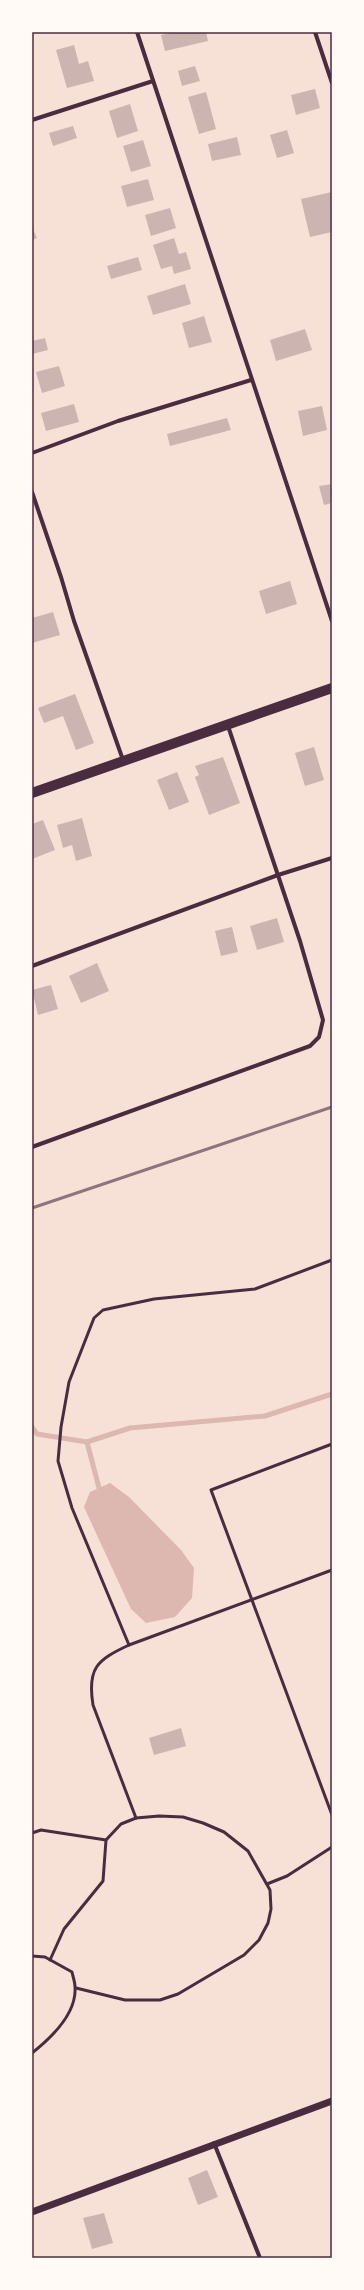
<svg xmlns="http://www.w3.org/2000/svg" width="364" height="2290" font-family="'Sofia Sans Condensed',sans-serif">
	<style>
		.water { fill: #dcb8b0 }
		.lines { fill: none; stroke-linecap: round; stroke-linejoin: round }
		.stream { stroke: #dcb8b0; stroke-width: 5 }
		.building { fill: #ccb4b1 }
		.service { stroke: #4a2c40; stroke-width: 3 }
		.minor { stroke: #4a2c40; stroke-width: 4 }
		.tertiary { stroke: #4a2c40; stroke-width: 7 }
		.primary { stroke: #4a2c40; stroke-width: 10 }
		.rail { stroke: #8f747c; stroke-width: 3 }
		.neatline { fill: none; stroke: #4a2c40; stroke-width: 1.5 }
	</style>
	<rect width="100%" height="100%" fill="#f7e1d7"/>
	<!-- water -->
	<polygon class="water" points="110,1483 129,1497 181,1550 194,1568 192,1598 175,1617 146,1623 131,1609 84,1507 90,1492"/>
	<g class="lines">
		<!-- stream -->
		<g class="stream">
			<polyline points="32,1427 37,1434 87,1442 130,1428 265,1416 332,1394"/>
			<polyline points="87,1442 99,1488"/>
		</g>
	</g>
	<!-- building -->
	<g class="building">
		<polygon points="175,32 206,32 208,41 165,51 161,35"/>
		<polygon points="74,45 79,64 88,61 94,81 67,88 56,50"/>
		<polygon points="195,66 200,81 182,86 178,71"/>
		<polygon points="315,89 320,108 296,115 291,95"/>
		<polygon points="206,92 216,129 199,134 188,97"/>
		<polygon points="130,104 138,131 117,138 109,111"/>
		<polygon points="73,126 77,138 53,146 49,133"/>
		<polygon points="287,130 294,153 277,158 270,135"/>
		<polygon points="237,137 241,155 212,161 208,144"/>
		<polygon points="143,140 151,166 131,172 123,146"/>
		<polygon points="148,179 154,200 127,207 121,186"/>
		<polygon points="332,192 332,232 310,237 301,199"/>
		<polygon points="170,208 176,228 151,236 145,215"/>
		<polygon points="32,227 37,238 32,240"/>
		<polygon points="174,238 179,254 186,252 191,269 174,274 172,266 161,269 153,245"/>
		<polygon points="138,257 142,270 111,279 107,266"/>
		<polygon points="185,284 191,304 153,315 147,296"/>
		<polygon points="204,316 212,342 189,348 182,323"/>
		<polygon points="305,329 312,350 276,361 270,340"/>
		<polygon points="45,338 48,350 32,354 32,341"/>
		<polygon points="59,366 65,386 42,393 36,372"/>
		<polygon points="74,404 79,422 46,431 41,413"/>
		<polygon points="322,406 327,430 303,436 298,411"/>
		<polygon points="227,418 231,430 170,446 167,434"/>
		<polygon points="332,484 332,503 324,505 319,486"/>
		<polygon points="290,581 297,604 266,614 259,591"/>
		<polygon points="53,612 60,635 32,643 32,618"/>
		<polygon points="75,694 94,743 76,750 63,716 44,723 38,708"/>
		<polygon points="314,747 324,780 305,786 295,753"/>
		<polygon points="223,757 240,803 209,815 195,777 199,775 195,766"/>
		<polygon points="177,772 189,802 169,810 157,780"/>
		<polygon points="82,818 92,856 76,861 72,845 63,848 57,825"/>
		<polygon points="43,820 55,850 32,859 32,824"/>
		<polygon points="277,918 284,942 257,950 250,926"/>
		<polygon points="232,927 238,952 221,956 215,931"/>
		<polygon points="97,963 109,991 81,1003 69,976"/>
		<polygon points="51,985 58,1009 38,1015 32,990"/>
		<polygon points="181,1728 186,1746 154,1755 149,1738"/>
		<polygon points="207,2170 218,2197 198,2205 188,2178"/>
		<polygon points="104,2213 113,2243 92,2249 83,2218"/>
	</g>
	<g class="lines">
		<!-- service -->
		<g class="service">
			<polyline points="332,1444 211,1490 332,1815"/>
			<polyline points="129,1645 72,1508 58,1461 61,1427 69,1382 94,1318 103,1310 154,1299 255,1289 332,1260"/>
			<path d="M136,1818L93,1705C87,1668 97,1660 129,1645L332,1570"/>
			<polyline points="32,1833 41,1830 106,1840"/>
			<polyline points="267,1884 287,1876 332,1847"/>
			<path d="M32,1956L45,1957L72,1972C73,1977 75,1982 75,1987C77,2014 51,2038 32,2053"/>
			<polyline points="50,1960 64,1929 103,1881 106,1840 121,1824 136,1818 159,1816 183,1817 203,1823 224,1832 248,1851 270,1890 271,1909 268,1923 259,1940 244,1955 178,1994 160,2000 125,2000 76,1988"/>
		</g>
		<!-- minor -->
		<g class="minor">
			<polyline points="137,32 332,621"/>
			<polyline points="315,32 332,83"/>
			<polyline points="32,120 153,81"/>
			<polyline points="32,453 118,421 251,380"/>
			<polyline points="32,492 61,577 74,621 123,760"/>
			<polyline points="32,966 278,875 332,858"/>
			<polyline points="32,1147 310,1046 319,1037 323,1020 300,941 228,726"/>
			<polyline points="214,2143 260,2258"/>
		</g>
		<!-- tertiary -->
		<polyline class="tertiary" points="32,2212 332,2101"/>
		<!-- primary -->
		<polyline class="primary" points="32,793 332,688"/>
		<!-- rail -->
		<polyline class="rail" points="32,1208 332,1107"/>
	</g>
	<!-- border -->
	<rect width="364" height="2290" fill="none" stroke="#fffaf5" stroke-width="66"/>
	<rect x="33" y="33" width="298" height="2224" class="neatline"/>
</svg>
